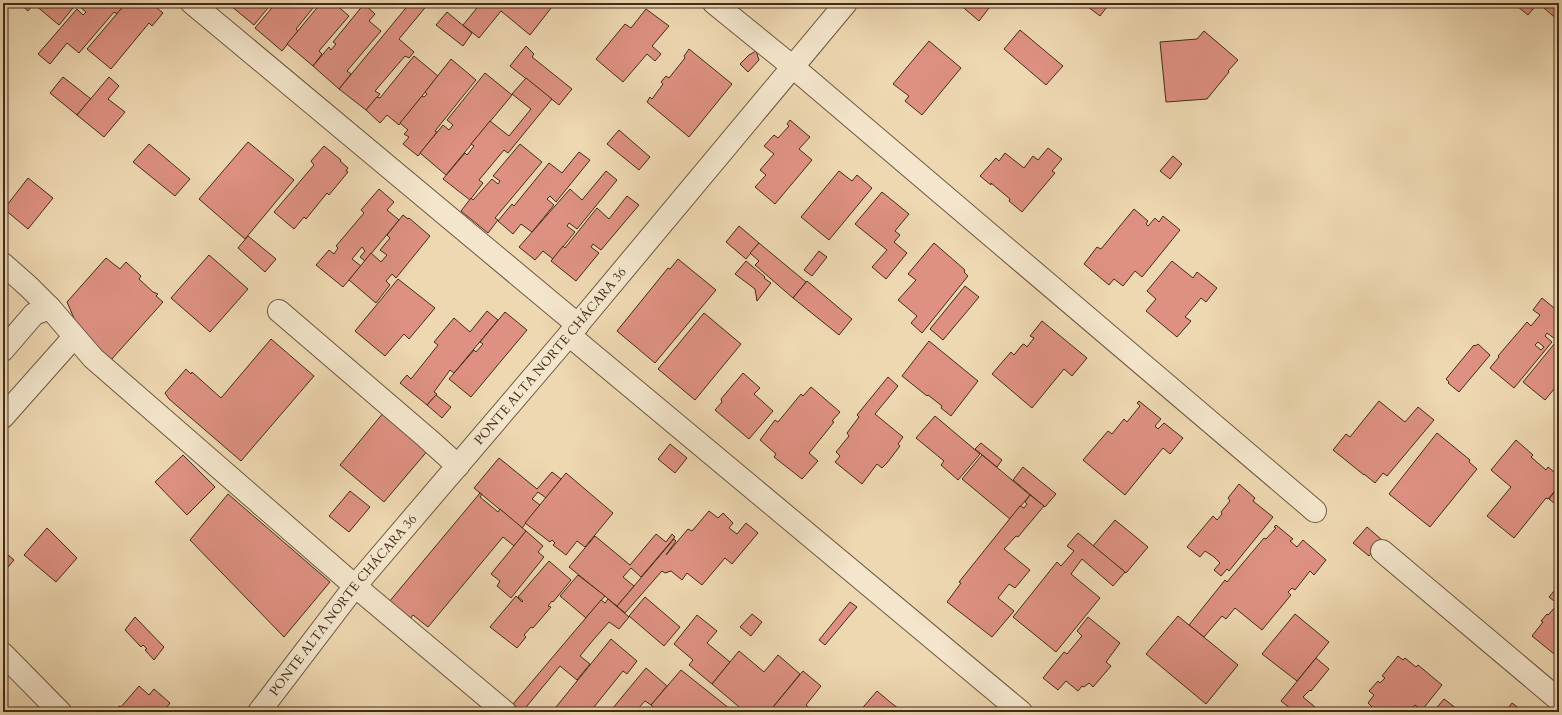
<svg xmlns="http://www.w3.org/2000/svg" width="1562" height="715" font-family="Cardo,serif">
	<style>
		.building { fill: #de9182; stroke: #422c1a; fill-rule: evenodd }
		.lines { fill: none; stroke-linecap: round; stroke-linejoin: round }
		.minor-casing { stroke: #6d5740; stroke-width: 24 }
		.minor { stroke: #f4e6cc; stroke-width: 22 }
		.labels { text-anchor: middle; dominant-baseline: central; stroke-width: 3; stroke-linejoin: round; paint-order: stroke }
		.street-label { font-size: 13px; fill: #422c1a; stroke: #f4e6cc }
	</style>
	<rect width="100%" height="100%" fill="#eed8b1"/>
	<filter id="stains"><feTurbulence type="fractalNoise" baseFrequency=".005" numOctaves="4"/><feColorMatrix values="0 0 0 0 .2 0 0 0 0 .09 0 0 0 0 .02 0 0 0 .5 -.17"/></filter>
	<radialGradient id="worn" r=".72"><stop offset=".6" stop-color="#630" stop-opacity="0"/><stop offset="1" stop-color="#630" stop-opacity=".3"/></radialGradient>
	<!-- building -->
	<g class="building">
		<polygon points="3,3 12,3 3,14"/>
		<polygon points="19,3 34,3 28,11"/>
		<polygon points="37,3 77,3 59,25 35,5"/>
		<polygon points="81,3 126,3 117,14 114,12 79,53 67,43 50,64 38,54 77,9 83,15 86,12 79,6"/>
		<polygon points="126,3 151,3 163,13 152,26 149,23 111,69 87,49"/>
		<polygon points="234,3 272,3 254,25 231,6"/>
		<polygon points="276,3 317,3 296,29 298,31 282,51 255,28"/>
		<polygon points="321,3 334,3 349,16 319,51 322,54 313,66 287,44"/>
		<polygon points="410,3 429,3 399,39 414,52 409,58 405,56 375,91 380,94 366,110 339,89"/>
		<polygon points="481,3 555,3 530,35 501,11 479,38 463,25"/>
		<polygon points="958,3 991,3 992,4 979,21"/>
		<polygon points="1083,3 1110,3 1100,16"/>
		<polygon points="1513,3 1538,3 1528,15"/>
		<polygon points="1537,3 1559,3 1559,21 1538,3"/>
		<polygon points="364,4 375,14 369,21 381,31 347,71 351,74 339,89 313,66 329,47 331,50 336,44 333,42"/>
		<polygon points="646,9 669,26 652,46 661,54 655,61 647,54 623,82 596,59 625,24 631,28"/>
		<polygon points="447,12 472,33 463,46 436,25"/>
		<polygon points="1020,30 1063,66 1046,85 1004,49"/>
		<polygon points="1204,31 1238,60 1228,71 1229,72 1207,99 1166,102 1160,42 1197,39"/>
		<polygon points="929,41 961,68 922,115 905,101 909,96 893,84"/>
		<polygon points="526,46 534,54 532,57 572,89 559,105 510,66"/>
		<polygon points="689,49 732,84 689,137 647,102 650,97 652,99 663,84 661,82 666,76 669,78 685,58 684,56"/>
		<polygon points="756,51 759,60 748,72 740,64 749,55"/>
		<polygon points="414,56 438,76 399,125 387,115 380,123 366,110 377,97 380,98"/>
		<polygon points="451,59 476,80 435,131 437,132 418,156 403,144 409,137 404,134 408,130 400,123 422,96 424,97 427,94 425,92"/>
		<polygon points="485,73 512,95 446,175 420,153 443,125 449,130 453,125 447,120"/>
		<polygon points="63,77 91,99 77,115 50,93"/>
		<polygon points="109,77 119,86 108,99 125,112 104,137 77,115"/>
		<polygon points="526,78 552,99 508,153 504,150 479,180 483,183 470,200 443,179 465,153 467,155 474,146 471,144 490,121 509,136 531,109 512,94"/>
		<polygon points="790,120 810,137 799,149 812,160 775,204 755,187 766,175 760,170 774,154 764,146 774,135 778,138 789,126 787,124"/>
		<polygon points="619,130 650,157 639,170 607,144"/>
		<polygon points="248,142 294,180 245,239 199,199"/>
		<polygon points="149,144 190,179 175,196 133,162"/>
		<polygon points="520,144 542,162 495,218 498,220 488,233 461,211 471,198 473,200 492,179 498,184 500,181 493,176"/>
		<polygon points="324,146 341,160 340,161 348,168 346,171 348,172 329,195 327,193 306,219 304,217 294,229 274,212 314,165 311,161"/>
		<polygon points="1048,148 1062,159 1052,171 1055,173 1022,212 1009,201 1010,199 991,183 991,185 980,176 996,158 999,161 1005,153 1024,168 1033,156 1038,160"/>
		<polygon points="579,152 590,160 556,202 550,196 547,199 554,205 532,232 521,224 513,234 498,221 512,204 514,206 549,163 562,173"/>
		<polygon points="1173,156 1182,164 1170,179 1160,171"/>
		<polygon points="606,171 617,180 577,229 569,223 567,226 575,232 553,259 543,251 535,260 519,247 570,189 582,200"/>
		<polygon points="839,171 852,181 857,175 872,188 829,240 801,217"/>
		<polygon points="28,178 53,198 28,229 4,209"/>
		<polygon points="379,189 394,202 387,210 399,220 365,261 360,257 365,251 362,247 352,259 361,266 343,287 316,265 329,250 334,254 338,248 336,246 364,213 361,210"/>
		<polygon points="882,192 909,214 895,231 900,235 894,242 907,253 886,279 872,267 887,250 855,224"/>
		<polygon points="627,196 639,205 601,250 593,244 591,247 599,253 576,281 551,261 563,246 565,248 597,208 609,219"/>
		<polygon points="1134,209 1148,221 1146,224 1148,226 1155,218 1159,222 1163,216 1180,230 1142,277 1135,271 1123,286 1114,279 1109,285 1084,264 1097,247 1101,249"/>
		<polygon points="403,215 408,219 409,218 430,236 396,278 392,274 386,281 390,285 376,303 349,280 371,253 381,262 387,255 380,250 390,238 387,235"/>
		<polygon points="739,226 759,243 746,259 726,242"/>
		<polygon points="248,236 276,259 265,272 238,248"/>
		<polygon points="759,243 806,282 793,298 755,265 759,261 750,253"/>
		<polygon points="934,243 965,270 964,272 968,276 922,333 911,323 917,316 898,300 916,280 908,274"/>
		<polygon points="819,251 827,257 812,276 804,270"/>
		<polygon points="209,255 248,289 210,332 171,298"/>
		<polygon points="106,258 120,269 126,262 141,276 139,279 153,292 158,294 156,296 163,302 111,360 79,330 67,302"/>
		<polygon points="678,259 716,290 655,363 617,331 668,268 670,269"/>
		<polygon points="746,261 765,277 764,278 771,283 757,301 755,289 735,274"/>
		<polygon points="1172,261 1193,278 1197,272 1217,288 1206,302 1201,298 1185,317 1191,321 1177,337 1146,311 1156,299 1147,291"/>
		<polygon points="398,279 435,308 409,339 404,334 385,356 355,331"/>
		<polygon points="807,281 852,319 839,335 793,298"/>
		<polygon points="965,286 979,297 943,340 930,329"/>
		<path d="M1542,298L1559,312V334L1555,339L1547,333L1545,336L1552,342L1514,388L1490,368L1499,357L1498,356L1527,322L1531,326L1540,315L1533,310ZM1538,342L1544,347L1541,350L1535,345Z"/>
		<polygon points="487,311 498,320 454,373 450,370 434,392 437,394 436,395 427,405 400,383 407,375 411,379 438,345 434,342 454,318 470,332"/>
		<polygon points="505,312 527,330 471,397 449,379 474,350 476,352 483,344 480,342"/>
		<polygon points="704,313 741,344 695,400 658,369"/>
		<polygon points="1042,321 1087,358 1072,376 1064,369 1032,408 992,374 1011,352 1014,355 1022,345 1024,344 1027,347 1034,338 1030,336"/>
		<polygon points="1559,338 1559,383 1545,400 1523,382"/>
		<polygon points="271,339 314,376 241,461 169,399 165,393 186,369 191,374 192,372 221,398"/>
		<polygon points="929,341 978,381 951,416 941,408 942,406 928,395 927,396 902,376"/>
		<polygon points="1478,344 1490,355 1459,392 1448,383 1449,382 1446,379 1474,345 1475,346"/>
		<polygon points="743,373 760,388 754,394 773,411 749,439 715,410 722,402 721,399"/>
		<polygon points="888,377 898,386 875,414 903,437 898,444 900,446 887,463 882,468 877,464 862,484 835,462 840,456 836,452 849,436 847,433 859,417 857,415"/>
		<polygon points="811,387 840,412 832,421 834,422 809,453 818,461 802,479 774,457 776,454 760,440 775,420 778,422 801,394 803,396"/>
		<polygon points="436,395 451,407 442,418 427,405"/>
		<polygon points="1139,401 1161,419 1155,426 1158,429 1164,423 1183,438 1170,454 1163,448 1125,495 1083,460 1108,431 1112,434 1124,419 1127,422 1140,406 1137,403"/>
		<polygon points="1379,401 1405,422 1418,407 1434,420 1387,476 1383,473 1375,483 1364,474 1364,475 1333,450 1346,434 1350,437"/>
		<polygon points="384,412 429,449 384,502 340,465"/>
		<polygon points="935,416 980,454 958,480 941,465 944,461 916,438"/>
		<polygon points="1437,433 1470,460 1469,462 1477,469 1430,527 1389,494"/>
		<polygon points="1516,440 1533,455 1531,457 1546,470 1548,467 1559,476 1559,486 1548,499 1546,498 1514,538 1487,516 1511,487 1491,470"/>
		<polygon points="981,443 1002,460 997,467 975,449"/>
		<polygon points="670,444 687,458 675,473 658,459"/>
		<polygon points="183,455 215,487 187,515 155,482"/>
		<polygon points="982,455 1030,495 1010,519 962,479"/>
		<polygon points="499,458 537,489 552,472 561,479 546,498 538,492 532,499 540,505 522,528 474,488"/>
		<polygon points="1023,467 1056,494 1045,507 1013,480"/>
		<polygon points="566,473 613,513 585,547 577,541 566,555 553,545 555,543 552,540 550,542 525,523"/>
		<polygon points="1239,484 1255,498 1253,501 1273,517 1229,571 1227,569 1221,576 1214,570 1220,563 1214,557 1205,551 1200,557 1187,547 1213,516 1217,520 1222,514 1221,512 1230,501 1228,498"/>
		<polygon points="1559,486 1559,507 1549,499"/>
		<polygon points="350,491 370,507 349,532 329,516"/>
		<polygon points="480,493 482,494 480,497 498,512 500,509 526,531 514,546 503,537 428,627 413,615 410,619 389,602"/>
		<polygon points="228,494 330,582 284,637 190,540"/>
		<polygon points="1030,495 1044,506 1018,537 1016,536 1004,549 1030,570 1015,588 1009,584 998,598 1014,611 992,637 947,602 961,583 959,582 1020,506 1024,508 1027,504 1025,502"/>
		<polygon points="709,511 718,518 723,513 733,523 729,528 737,534 746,523 758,533 732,564 725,558 702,585 687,573 682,580 671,571 665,573 662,571 625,613 617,606 674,539 676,541 666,555 688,529 692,531"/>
		<polygon points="1115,520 1148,547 1126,573 1093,546"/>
		<polygon points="1276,525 1293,539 1290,541 1297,547 1303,540 1326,560 1314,575 1310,571 1295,590 1292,588 1288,592 1291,595 1262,630 1235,608 1226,619 1222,616 1204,637 1189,625 1225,580 1227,582 1264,538 1266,539 1276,528 1274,527"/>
		<polygon points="1367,527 1382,540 1369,556 1353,543"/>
		<polygon points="47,528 77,558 56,582 24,555"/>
		<polygon points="526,531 543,546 538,552 544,557 511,598 497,586 500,581 491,574"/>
		<polygon points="1078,533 1125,572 1113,586 1082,559 1071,574 1100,598 1056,652 1013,617 1057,562 1061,566 1074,551 1067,546"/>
		<polygon points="656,534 666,542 672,534 675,537 641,577 631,568 623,577 634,586 617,606 569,567 595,536 630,565"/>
		<polygon points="3,551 14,560 3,573"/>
		<polygon points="549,561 571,580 553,602 552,601 548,606 551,607 533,628 531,627 524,635 526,637 517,648 490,627 516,596 522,602 523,601 518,597"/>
		<polygon points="578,575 605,596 586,618 560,596"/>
		<polygon points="1559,585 1559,658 1532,636 1543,622 1541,621 1547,614 1548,615 1558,604 1549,597"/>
		<polygon points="645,597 680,627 664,646 629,616"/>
		<polygon points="608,599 629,617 619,629 609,622 594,639 580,656 590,664 577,680 560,666 522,712 513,704 601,600 605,603"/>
		<polygon points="850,602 857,607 825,645 819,640"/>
		<polygon points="752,614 762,622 751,636 740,627"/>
		<polygon points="1295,614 1329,642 1297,681 1262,654"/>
		<polygon points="697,615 717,631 707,643 730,662 712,684 689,665 693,660 674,644"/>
		<polygon points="1178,616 1238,665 1206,704 1146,654"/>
		<polygon points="135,617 164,647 154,660 145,650 147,649 143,645 141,647 125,630"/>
		<polygon points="1088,617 1120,643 1106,662 1111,666 1093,687 1089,683 1084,687 1082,686 1078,691 1066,681 1058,690 1043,678 1064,652 1067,654 1082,636 1077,631"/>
		<polygon points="611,639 637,661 627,674 623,671 590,712 552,712"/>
		<polygon points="739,651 764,672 778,655 800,674 769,712 745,712 712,684"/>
		<polygon points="1398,656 1403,660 1405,658 1416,667 1418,665 1442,685 1422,710 1415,705 1410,711 1411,712 1377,712 1368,703 1374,695 1369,691 1378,681 1380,683 1385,678 1382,676"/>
		<polygon points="1316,658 1329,669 1311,691 1310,690 1303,697 1321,712 1295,712 1281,701"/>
		<polygon points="646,668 667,686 651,705 645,701 635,712 618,712 613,708"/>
		<polygon points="681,670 730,709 727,712 659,712 651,705"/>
		<polygon points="803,671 821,686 806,705 814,712 769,712"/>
		<polygon points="139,686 149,695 154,689 170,703 163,712 114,712 119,706 121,707"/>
		<polygon points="877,691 890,702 903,712 859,712"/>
		<polygon points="1444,699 1461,712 1433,712"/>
		<polygon points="1512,703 1524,712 1505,712"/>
	</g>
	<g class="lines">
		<defs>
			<g id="minor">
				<polyline points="192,3 578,325"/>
				<polyline points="714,3 793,67 1315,511"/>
				<polyline points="3,264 29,287 50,308"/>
				<polyline points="279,311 427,438 458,466"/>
				<polyline points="569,335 1021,712"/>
				<polyline points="3,350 34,314 50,308 93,358 355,586 505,712"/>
				<polyline points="3,417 74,337"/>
				<polyline points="1382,551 1559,700"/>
				<polyline points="3,654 60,712"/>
				<path id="s1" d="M259,712L355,586L569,335L846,3"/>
			</g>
		</defs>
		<!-- minor casing -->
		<use href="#minor" class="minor-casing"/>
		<!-- minor -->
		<use href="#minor" class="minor"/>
	</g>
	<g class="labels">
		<!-- street labels -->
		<g class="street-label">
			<text stroke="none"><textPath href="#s1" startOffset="460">PONTE ALTA NORTE CHÁCARA 36</textPath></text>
			<text stroke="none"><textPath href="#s1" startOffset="136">PONTE ALTA NORTE CHÁCARA 36</textPath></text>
		</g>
	</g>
	<!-- margin -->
	<rect width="1562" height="715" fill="none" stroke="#eed8b1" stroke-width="16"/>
	<rect x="4" y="4" width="1554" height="707" fill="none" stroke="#422c1a" stroke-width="2"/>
	<rect x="8" y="8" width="1546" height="699" fill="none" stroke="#422c1a"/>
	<rect width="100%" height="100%" filter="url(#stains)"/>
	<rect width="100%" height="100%" fill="url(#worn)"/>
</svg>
